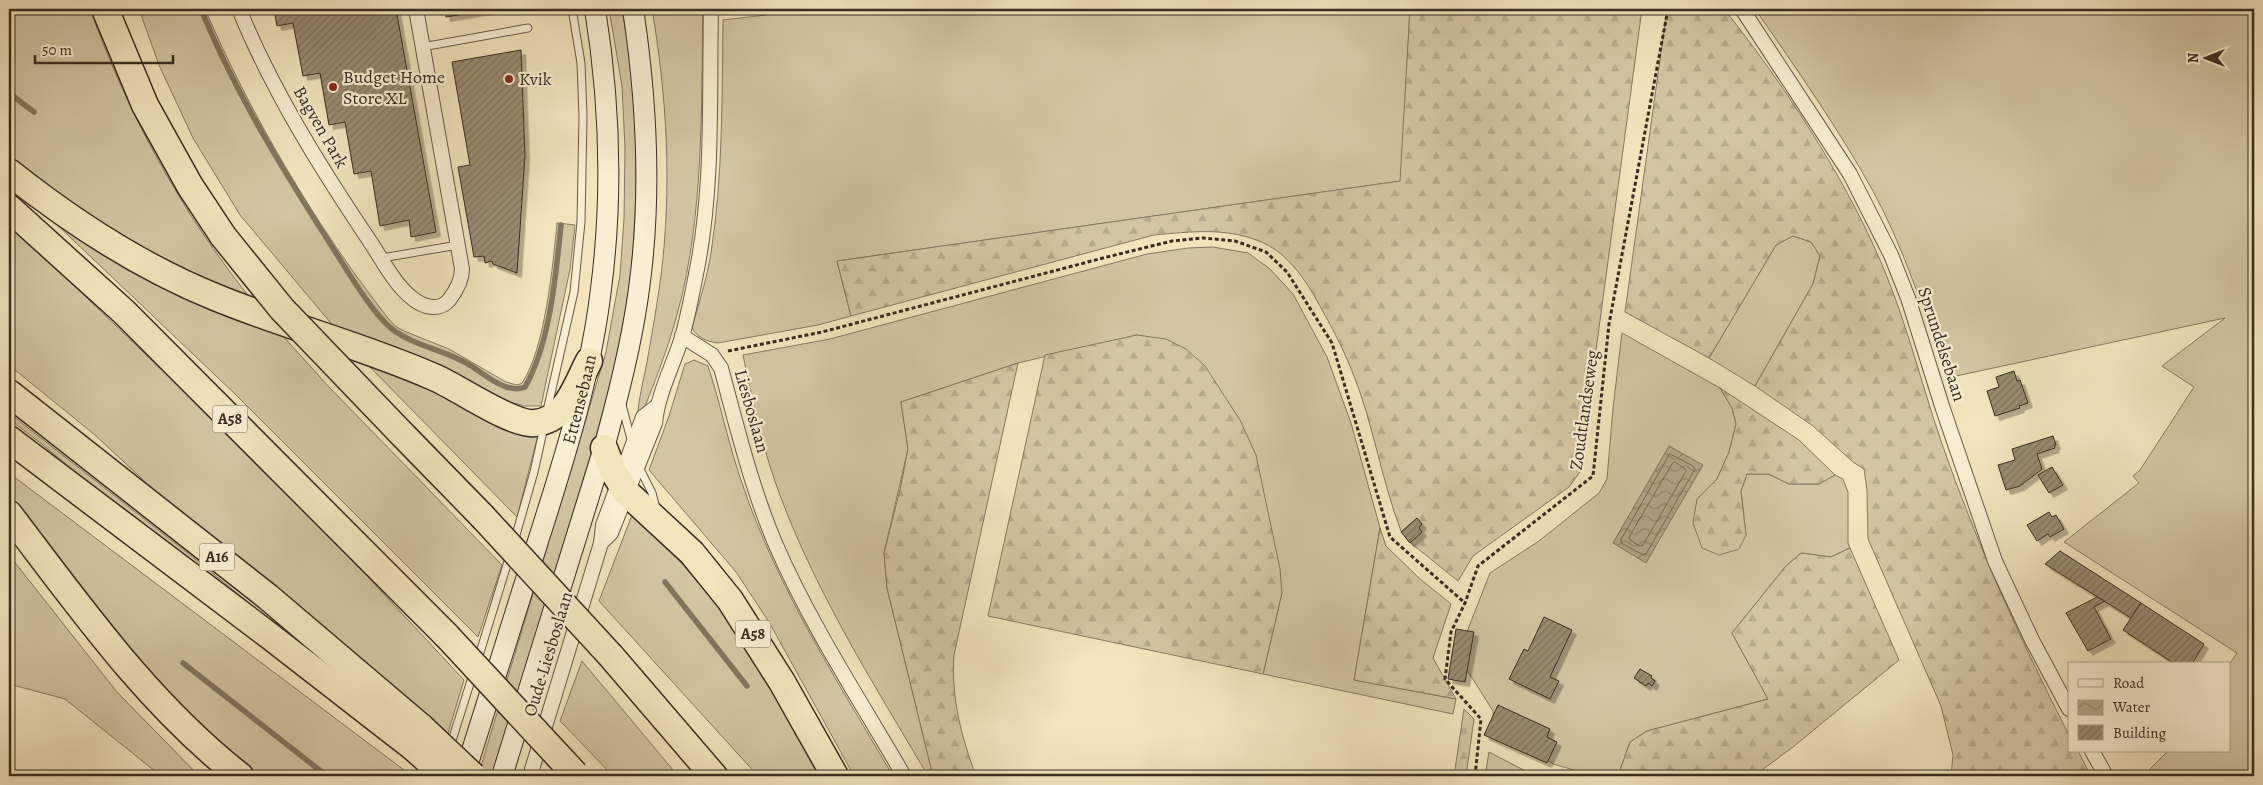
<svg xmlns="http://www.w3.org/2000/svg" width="2263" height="785" font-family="Alegreya,serif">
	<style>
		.grass { fill: #d2c6a2; stroke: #847a62 }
		.forest { fill: url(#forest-firs); stroke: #847a62 }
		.water { fill: url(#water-waves); stroke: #817660 }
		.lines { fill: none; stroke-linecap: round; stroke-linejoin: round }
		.shore { stroke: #746a56; stroke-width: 1 }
		.stream { stroke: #817660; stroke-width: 5.5 }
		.building { fill: url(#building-hatch); stroke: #372d23; filter: url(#shadow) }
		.service-casing { stroke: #665b49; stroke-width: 9 }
		.minor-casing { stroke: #665b49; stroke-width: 16 }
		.secondary-casing { stroke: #372d23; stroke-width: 22 }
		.motorway-casing { stroke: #372d23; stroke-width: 29 }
		.path { stroke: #372d23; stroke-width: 3; stroke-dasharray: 4 2.5; stroke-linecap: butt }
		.service { stroke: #f7eed3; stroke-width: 7 }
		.minor { stroke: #f7eed3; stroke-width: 14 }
		.secondary { stroke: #f7eed3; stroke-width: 20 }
		.motorway { stroke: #f2e5bc; stroke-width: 26 }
		.motorway-bridge-casing { stroke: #372d23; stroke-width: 29; stroke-linecap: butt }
		.motorway-bridge { stroke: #f2e5bc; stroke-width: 26 }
		.poi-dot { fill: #8f2418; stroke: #f7eed3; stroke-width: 2 }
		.labels { text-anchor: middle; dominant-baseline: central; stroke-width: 4.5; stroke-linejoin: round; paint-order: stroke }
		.shield { fill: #f7eed3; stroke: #716758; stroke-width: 1 }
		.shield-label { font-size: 16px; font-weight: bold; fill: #372d23 }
		.poi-label { font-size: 18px; fill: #372d23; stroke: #f7eed3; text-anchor: start }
		.street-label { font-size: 18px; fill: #372d23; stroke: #f7eed3 }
	</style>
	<defs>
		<pattern id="forest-firs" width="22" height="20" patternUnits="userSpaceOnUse" patternTransform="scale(1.25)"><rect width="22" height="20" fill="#d2c6a2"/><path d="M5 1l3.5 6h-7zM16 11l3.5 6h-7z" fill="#b5aa8b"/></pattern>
		<pattern id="water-waves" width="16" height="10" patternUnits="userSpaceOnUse" patternTransform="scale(1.25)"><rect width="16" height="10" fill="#b2a688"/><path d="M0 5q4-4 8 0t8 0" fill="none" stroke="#92886f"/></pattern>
		<pattern id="building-hatch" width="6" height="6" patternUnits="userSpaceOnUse" patternTransform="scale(1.25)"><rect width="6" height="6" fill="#988d73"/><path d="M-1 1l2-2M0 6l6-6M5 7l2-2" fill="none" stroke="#7d745e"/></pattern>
		<filter id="shadow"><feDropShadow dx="4.5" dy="4.5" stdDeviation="0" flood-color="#0004"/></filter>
	</defs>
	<rect width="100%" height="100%" fill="#f2e5bc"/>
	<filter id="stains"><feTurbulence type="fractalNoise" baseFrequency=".004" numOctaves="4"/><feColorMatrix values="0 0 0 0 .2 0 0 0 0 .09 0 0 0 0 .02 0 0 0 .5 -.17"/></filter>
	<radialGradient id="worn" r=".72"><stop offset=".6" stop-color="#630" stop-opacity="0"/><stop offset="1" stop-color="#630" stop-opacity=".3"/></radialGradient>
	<!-- grass -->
	<g class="grass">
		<path d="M9,9H90C128,114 181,212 251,299C164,264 83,216 9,158Z"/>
		<path d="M139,9H205C250,114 317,228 388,318L395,326L404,331L449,349L506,382L517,385L522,383C545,349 553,265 557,223L575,225L570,269L541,406H524L504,400L456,373L335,328L240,215L193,138L159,65Z"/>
		<path d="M609,9H622C636,88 639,169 633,249C626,342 598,431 571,519C545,605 518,690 492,776H478L606,352L620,275L624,219L625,148L622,86Z"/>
		<path d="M652,9H703C701,109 704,214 678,311C668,350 652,389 637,426C637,405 643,383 647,362C652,334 657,305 661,276C672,187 667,97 652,9Z"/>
		<path d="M765,9H805L806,12L837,9H1410L1401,181L837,261L851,316L818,325L718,343C706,341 699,339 692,328C699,303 707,278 711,253C723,176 722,97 723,20L766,15Z"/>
		<path d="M1755,9H2254V776H2143L2168,751H2229V665L2237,653L2064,542L2139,483L2133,476L2140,470L2194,387L2162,366L2225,318L1947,378C1925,315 1905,250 1873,191C1838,128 1796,68 1755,9Z"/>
		<polygon points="30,199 274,326 328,386 502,565 478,637 236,395"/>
		<polygon points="9,223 219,425 367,576 464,680 447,736 297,606 154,490 95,435 9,365"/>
		<polygon points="1793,236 1811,242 1820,256 1813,284 1755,386 1709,358 1776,245"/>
		<path d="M1213,247L1248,253L1270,269L1293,294L1327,357L1351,423L1380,528L1354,680L1456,699L1453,714L1263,674L1282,593L1137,335L1018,363L901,402L908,449L884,553L887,588L933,776H928C875,686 818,596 781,498C763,451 753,403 743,355L830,339L1147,254L1188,248Z"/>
		<polygon points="1622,333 1720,388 1732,408 1736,424 1729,452 1717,479 1697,499 1746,535 1741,491 1747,474 1769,474 1789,484 1819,484 1835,475 1843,479 1848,492 1848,543 1850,548 1831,557 1801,553 1786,566 1732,633 1768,699 1647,731 1630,742 1618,776 1595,776 1553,764 1523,742 1493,726 1493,711 1462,662 1461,647 1490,573 1539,541 1599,493 1607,479 1613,408"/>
		<path d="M694,360L708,366C721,405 729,447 743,486C778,589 838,682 893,776H854L769,622L736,572L649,470L669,416L685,364Z"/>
		<polygon points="365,362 538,435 517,517"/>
		<polygon points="9,413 199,562 308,651 133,522 42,444 9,419"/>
		<polygon points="9,473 412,776 257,776 212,741 141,676 9,503"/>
		<polygon points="632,515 669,549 733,623 825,776 758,776 599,601"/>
		<polygon points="9,555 117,692 199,776 161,776 65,699 9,684"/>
		<polygon points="582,661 678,776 613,776 560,721"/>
		<polygon points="1489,752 1535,776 1485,776"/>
	</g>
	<!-- forest -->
	<g class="forest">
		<path d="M1410,9H1642L1587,417L1582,469L1569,487L1473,556L1458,581L1412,544L1401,531C1381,479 1373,422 1352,371C1342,346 1329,322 1316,299C1303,276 1285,251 1259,241C1224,227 1189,232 1154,235L851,316L837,261L1400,181Z"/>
		<path d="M1667,9H1724C1781,80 1840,170 1877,253C1904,313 1920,379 1941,441C1976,542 2020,640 2069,735V751H2078L2091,776H1951L1953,755L1941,706L1868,539L1867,490L1864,469L1853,462L1813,426L1755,386L1813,284L1820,256L1811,242L1793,236L1776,245L1709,358L1625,312Z"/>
		<polygon points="1137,335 1166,339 1186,349 1205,366 1240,420 1256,455 1280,569 1282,593 1263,674 988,616 1045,355"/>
		<path d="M1018,363L954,655C951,697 961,736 976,776H933L887,588L884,553L900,490L908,449L901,402Z"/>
		<polygon points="1720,388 1799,440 1835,475 1819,484 1789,484 1769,474 1747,474 1741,491 1746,535 1739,549 1719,555 1702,548 1693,523 1697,499 1717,479 1729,452 1736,424 1732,408"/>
		<polygon points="1380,528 1386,546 1419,578 1451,604 1433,658 1456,699 1354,680"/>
		<polygon points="1850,548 1899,660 1793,747 1754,776 1618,776 1630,742 1647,731 1768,699 1732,633 1786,566 1801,553 1831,557"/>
		<polygon points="1464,709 1474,719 1466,776 1454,776"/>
	</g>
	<!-- water -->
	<polygon class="water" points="1669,446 1703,465 1646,563 1613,543"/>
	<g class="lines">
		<!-- shore -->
		<g class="shore">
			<polygon points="1670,454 1693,466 1695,469 1646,554 1643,555 1621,543 1621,540"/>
			<polygon points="1675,462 1685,469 1686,471 1643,545 1640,546 1630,540 1629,537 1672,464"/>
		</g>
		<!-- stream -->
		<g class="stream">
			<path d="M201,9C236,95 286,175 336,253C350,275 373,314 392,329C414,346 445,350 468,364C484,373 506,395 525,387C550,344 556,274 561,225"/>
			<polyline points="9,93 34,112"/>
			<polyline points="665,582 747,686"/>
			<polyline points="183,663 327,776"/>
		</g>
	</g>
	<!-- building -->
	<g class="building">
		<polygon points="274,9 396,9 436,232 411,237 409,220 380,226 371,171 354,174 345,122 329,125 320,73 303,76 293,23 277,26"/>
		<polygon points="445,9 493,9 446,17"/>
		<polygon points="521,50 525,156 517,273 493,264 492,261 485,263 484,256 474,257 458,167 470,165 452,62"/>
		<polygon points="2014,371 2017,381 2020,380 2028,403 2019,406 2020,408 1995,416 1987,391 1999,387 1996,377"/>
		<polygon points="2053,436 2056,445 2054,446 2055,448 2037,454 2042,469 2020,486 2006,490 1998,465 2015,460 2012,449"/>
		<polygon points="2052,467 2063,485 2049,493 2038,475"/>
		<polygon points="2049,512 2052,517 2056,515 2064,529 2050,537 2048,534 2037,541 2027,525"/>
		<polygon points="1417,518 1422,524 1419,528 1422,532 1410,543 1401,532"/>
		<polygon points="2060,551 2141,603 2131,618 2045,564"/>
		<polygon points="2097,597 2105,601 2094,607 2111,639 2088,651 2066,613"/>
		<polygon points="2141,603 2204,644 2192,664 2175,664 2123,630"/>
		<polygon points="1544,617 1572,630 1550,677 1559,681 1550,699 1509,679 1524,649 1528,651"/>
		<polygon points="1456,629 1474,632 1465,682 1448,679"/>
		<polygon points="1640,669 1652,676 1651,678 1655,681 1652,686 1648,683 1646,686 1634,678"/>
		<polygon points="1498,705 1550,729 1547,737 1557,742 1547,763 1484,735"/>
	</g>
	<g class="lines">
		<defs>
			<g id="service">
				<polyline points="422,47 528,28"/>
				<polyline points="382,258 458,245"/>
				<polyline points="622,405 632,443"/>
				<polyline points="547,411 574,292 581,222 583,116 581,63 572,9"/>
				<polyline points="638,465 652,493 656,508"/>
				<polyline points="514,542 534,472 544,427"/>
				<polyline points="478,659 510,555"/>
				<polyline points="450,747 473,674"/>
			</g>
			<g id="minor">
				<path d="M239,9C272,90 320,167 369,240C382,259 394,284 412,298C423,307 439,312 449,300C456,291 462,280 462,269L416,9"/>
				<polyline points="1742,9 1850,174 1891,255 1908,298 1943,409 1995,561 2032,640 2069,709"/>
				<path d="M682,336L712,355L721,368C737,427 751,486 775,543C810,624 860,700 904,776"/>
				<path d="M601,543L611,533L655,423C658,393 673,366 682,337C688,316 692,295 696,274C714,187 709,97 711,9"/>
				<polyline points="2092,751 2106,776"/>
				<polyline points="530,776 601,543 603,525 643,417 657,406"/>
			</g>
			<g id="secondary">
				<path id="s1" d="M464,776C489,697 514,618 539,538C565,457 591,374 601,289C613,195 610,102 595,9"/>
				<path d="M502,776L604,448C618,396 632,342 639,289C652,195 647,102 633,9"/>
			</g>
			<g id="motorway">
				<polyline points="105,9 145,105 190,186 223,236"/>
				<path d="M9,172C72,222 141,267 215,297C288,327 364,346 436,378C459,388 513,426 535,423C567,420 576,385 589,361"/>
				<polyline points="9,208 124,312 447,636"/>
				<polyline points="9,393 268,597 421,727"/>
				<polyline points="401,433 482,516"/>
				<polyline points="9,439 271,637 414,748"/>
				<polyline points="604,448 613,471 626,492 692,553 730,600 782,682 835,776"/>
				<path d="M9,514C80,607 147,703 240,776"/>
				<polyline points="611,656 714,776"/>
			</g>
		</defs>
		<!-- service casing -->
		<use href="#service" class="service-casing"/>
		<!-- minor casing -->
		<use href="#minor" class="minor-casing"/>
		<!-- secondary casing -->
		<use href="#secondary" class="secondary-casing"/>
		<!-- motorway casing -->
		<use href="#motorway" class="motorway-casing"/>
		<!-- path -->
		<g class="path">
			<polyline points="728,351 822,332 1103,258 1172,241 1203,238 1235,241 1266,252 1287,272 1332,343 1390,537 1465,603"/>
			<polyline points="1475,776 1481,719 1445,679 1451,632 1465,603 1478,566 1593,476 1609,324 1668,9"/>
		</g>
		<!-- service -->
		<use href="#service" class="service"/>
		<!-- minor -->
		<use href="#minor" class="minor"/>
		<!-- secondary -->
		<use href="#secondary" class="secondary"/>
		<!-- motorway -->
		<use href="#motorway" class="motorway"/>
		<defs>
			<g id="motorway-bridge">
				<polyline points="223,236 282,309 401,433"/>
				<polyline points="482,516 611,656"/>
				<polyline points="447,636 575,774"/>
				<polyline points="421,727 473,776"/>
				<polyline points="414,748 445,776"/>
			</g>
		</defs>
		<!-- motorway-bridge casing -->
		<use href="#motorway-bridge" class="motorway-bridge-casing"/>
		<!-- motorway-bridge -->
		<use href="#motorway-bridge" class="motorway-bridge"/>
	</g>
	<!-- markers -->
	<g class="poi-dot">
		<circle cx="509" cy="79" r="5"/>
		<circle cx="333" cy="87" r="5"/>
	</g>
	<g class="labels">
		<!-- shield labels -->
		<g class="shield">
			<rect x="212.5" y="405.5" width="35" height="27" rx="4"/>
			<rect x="199.5" y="543.5" width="35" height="27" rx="4"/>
			<rect x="735.5" y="620.5" width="35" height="27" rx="4"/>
		</g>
		<g class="shield-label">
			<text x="230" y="419">A58</text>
			<text x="217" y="557">A16</text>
			<text x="753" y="634">A58</text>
		</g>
		<!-- poi labels -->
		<g class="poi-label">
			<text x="343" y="77">Budget Home<tspan x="343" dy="21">Store XL</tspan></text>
			<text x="519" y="79">Kvik</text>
		</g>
		<!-- street labels -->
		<g class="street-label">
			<text transform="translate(321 127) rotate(60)">Bagven Park</text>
			<text transform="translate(1942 344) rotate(72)">Sprundelsebaan</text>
			<text stroke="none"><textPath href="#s1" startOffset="394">Ettensebaan</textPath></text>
			<text transform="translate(1584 410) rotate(-82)">Zoudtlandseweg</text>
			<text transform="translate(752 411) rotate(74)">Liesboslaan</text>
			<text transform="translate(548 654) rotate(-73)">Oude Liesboslaan</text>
		</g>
	</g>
	<!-- margin -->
	<rect width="2263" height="785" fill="none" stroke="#f2e5bc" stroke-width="30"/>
	<rect x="10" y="10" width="2243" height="765" fill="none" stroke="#372d23" stroke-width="2.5"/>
	<rect x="15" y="15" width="2233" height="755" fill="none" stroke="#372d23"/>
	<!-- legend -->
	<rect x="2068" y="662" width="162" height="90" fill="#f7eed3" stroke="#aaa18d"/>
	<rect x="2078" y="679" width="25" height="8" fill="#f7eed3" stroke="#aaa18d"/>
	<text x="2113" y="688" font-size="15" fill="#372d23">Road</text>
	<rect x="2078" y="700" width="25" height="15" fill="url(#water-waves)" stroke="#aaa18d"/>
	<text x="2113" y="712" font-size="15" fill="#372d23">Water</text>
	<rect x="2078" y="725" width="25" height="15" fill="url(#building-hatch)" stroke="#aaa18d"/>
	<text x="2113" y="738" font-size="15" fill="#372d23">Building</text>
	<!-- north arrow -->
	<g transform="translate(2206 58) rotate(270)" stroke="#f7eed3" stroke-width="4" paint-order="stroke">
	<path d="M0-4L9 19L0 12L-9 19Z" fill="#372d23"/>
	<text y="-8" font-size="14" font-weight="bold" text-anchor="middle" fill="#372d23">N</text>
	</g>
	<!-- scale -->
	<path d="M35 55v8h138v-8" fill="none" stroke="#372d23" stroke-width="2.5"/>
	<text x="42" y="55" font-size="15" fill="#372d23" stroke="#f7eed3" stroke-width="4" paint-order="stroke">50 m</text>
	<rect width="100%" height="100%" filter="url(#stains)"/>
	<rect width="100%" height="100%" fill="url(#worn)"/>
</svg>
